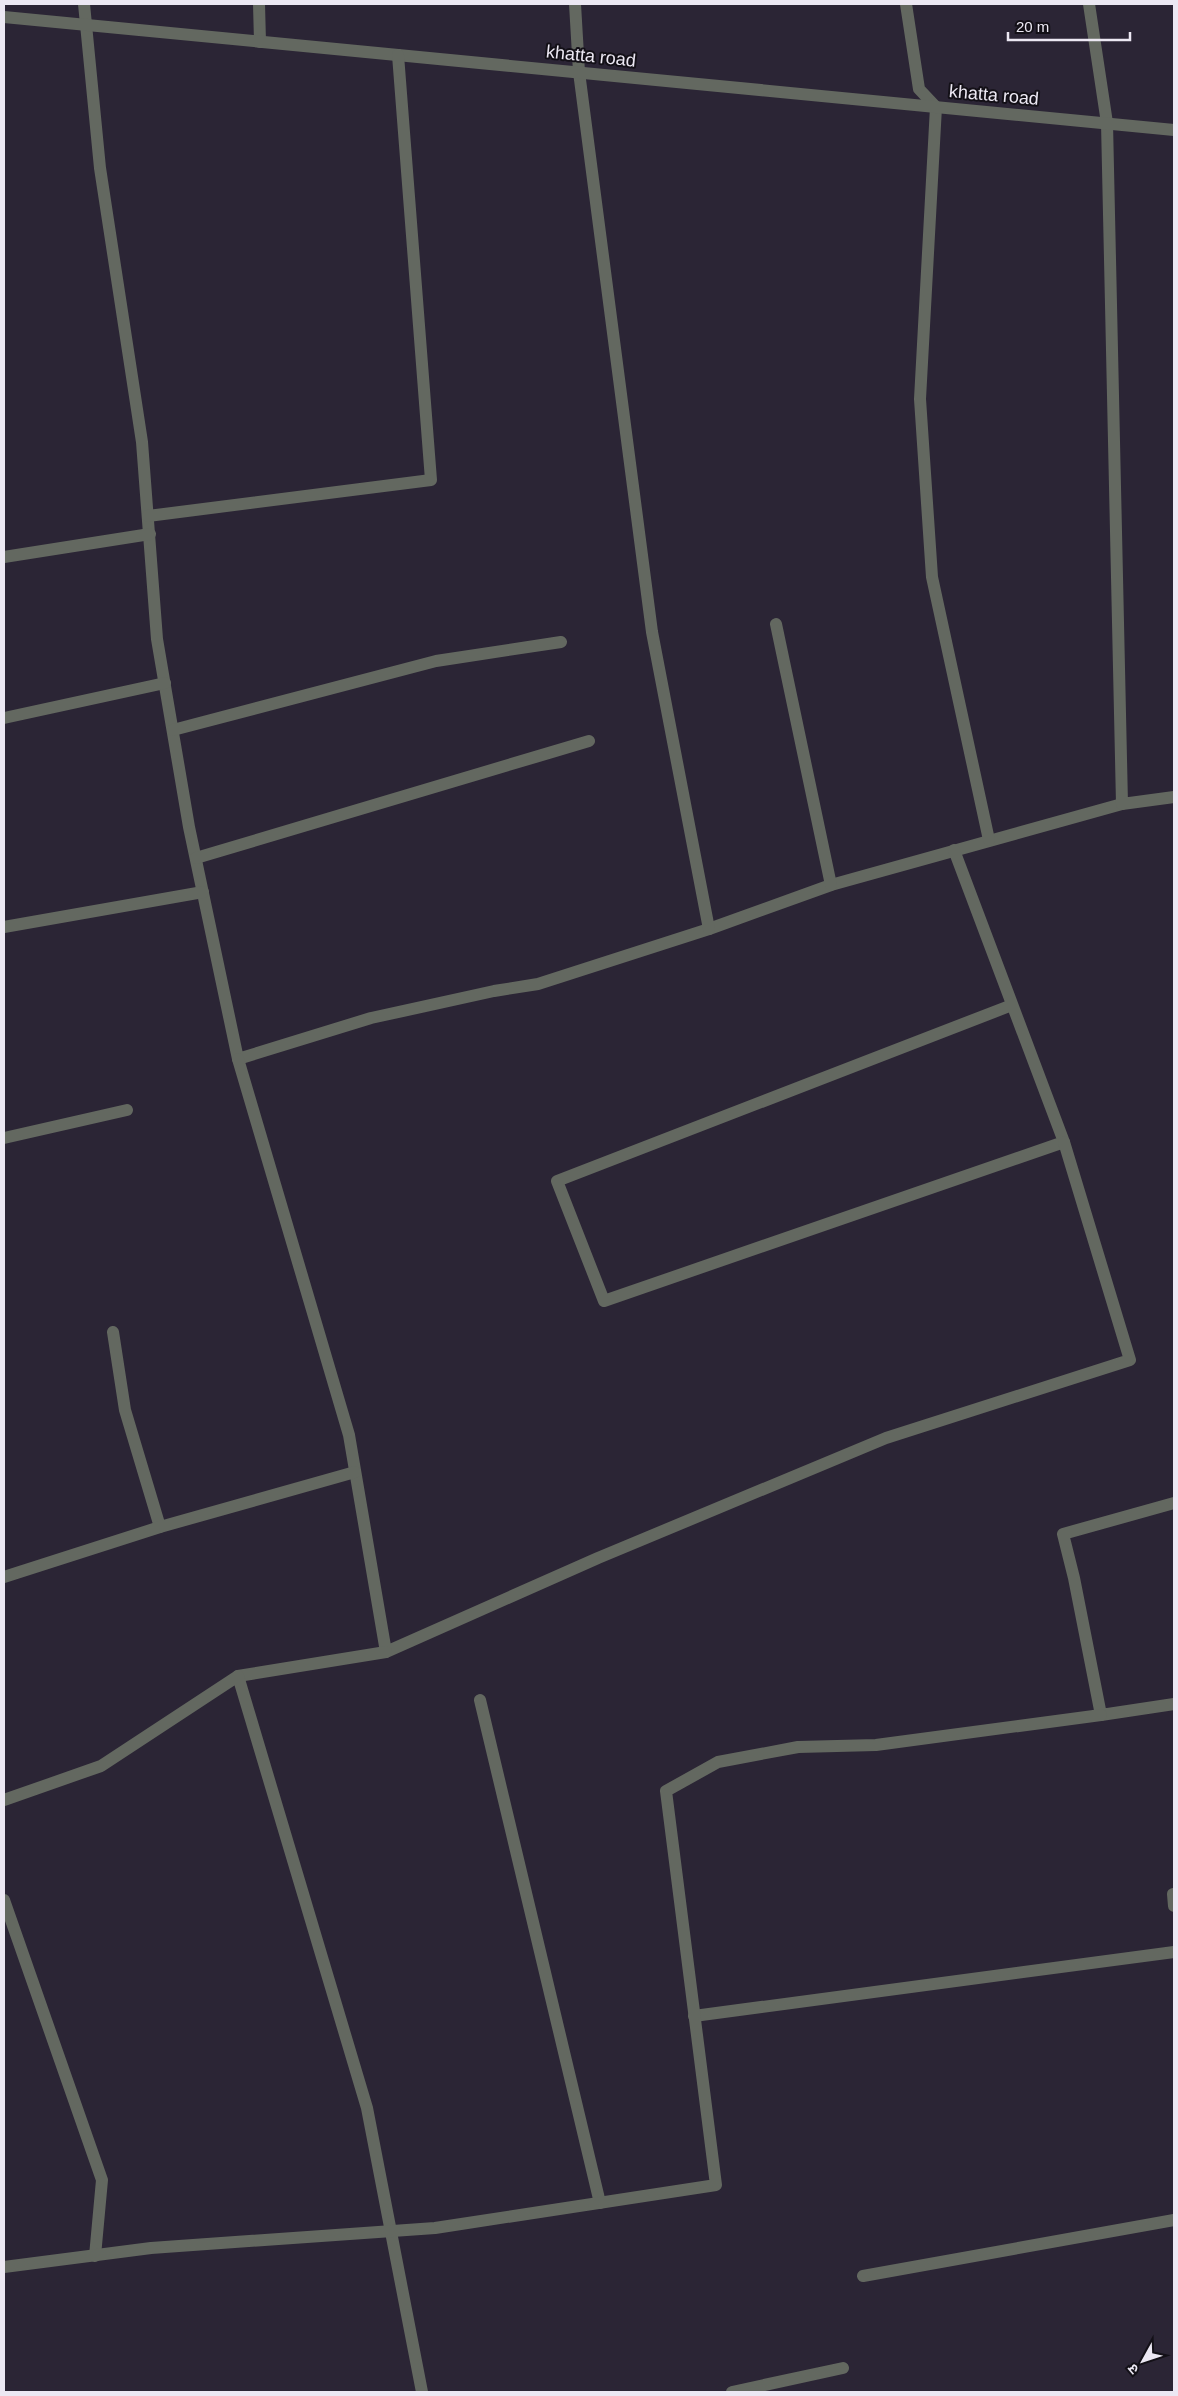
<svg xmlns="http://www.w3.org/2000/svg" width="1178" height="2396" font-family="Helvetica,'Noto Sans Devanagari',sans-serif">
	<style>
		.lines { fill: none; stroke-linecap: round; stroke-linejoin: round }
		.minor { stroke: #636860; stroke-width: 12 }
		.labels { text-anchor: middle; dominant-baseline: central; stroke-width: 4; stroke-linejoin: round; paint-order: stroke }
		.street-label { font-size: 18px; fill: #ece8f3; stroke: #131017 }
	</style>
	<rect width="100%" height="100%" fill="#2b2535"/>
	<g class="lines">
		<!-- minor -->
		<g class="minor">
			<polyline points="84,4 100,168 142,442 157,639 189,827 238,1059 371,1018 494,991 538,984 709,929 831,885 1122,804"/>
			<polyline points="259,4 260,42"/>
			<polyline points="575,4 579,72 652,632 709,929"/>
			<polyline points="906,4 919,89 936,107 920,399 932,577 989,840"/>
			<polyline points="1089,4 1107,123 1122,804 1174,797"/>
			<polyline points="4,17 1174,130"/>
			<polyline points="148,516 431,480 398,55"/>
			<polyline points="4,557 150,534"/>
			<polyline points="776,624 831,885"/>
			<polyline points="4,718 165,683"/>
			<polyline points="173,730 436,661 561,642"/>
			<polyline points="954,850 1064,1142 604,1301 557,1181 1012,1005"/>
			<polyline points="196,858 589,741"/>
			<polyline points="4,927 203,892"/>
			<polyline points="238,1059 349,1435 386,1652 598,1558 886,1438 1130,1360 1064,1142"/>
			<polyline points="4,1138 127,1110"/>
			<polyline points="113,1332 125,1410 160,1527"/>
			<polyline points="1174,1503 1063,1534 1074,1578 1101,1715 1174,1704"/>
			<polyline points="4,1577 160,1527 355,1472"/>
			<polyline points="238,1676 386,1652"/>
			<polyline points="480,1700 600,2203"/>
			<polyline points="4,1800 101,1766 238,1676 367,2108 422,2392"/>
			<polyline points="1173,1894 1174,1906"/>
			<polyline points="4,1900 102,2180 95,2256"/>
			<polyline points="694,2016 1174,1952"/>
			<polyline points="4,2267 151,2248 435,2228 716,2185 666,1791 718,1762 798,1747 876,1745 1101,1715"/>
			<polyline points="863,2276 1174,2220"/>
			<polyline points="732,2392 843,2368"/>
		</g>
	</g>
	<g class="labels">
		<!-- street labels -->
		<g class="street-label">
			<text transform="translate(591 56) rotate(6)">khatta road</text>
			<text transform="translate(994 95) rotate(5)">khatta road</text>
		</g>
	</g>
	<!-- border -->
	<rect width="1178" height="2396" fill="none" stroke="#ece8f3" stroke-width="10"/>
	<!-- north arrow -->
	<g transform="translate(1143 2361) rotate(230)" stroke="#131017" stroke-width="4" paint-order="stroke">
	<path d="M0-4L9 19L0 12L-9 19Z" fill="#ece8f3"/>
	<text y="-8" font-size="14" font-weight="bold" text-anchor="middle" fill="#ece8f3">उ</text>
	</g>
	<!-- scale -->
	<path d="M1008 32v8h122v-8" fill="none" stroke="#ece8f3" stroke-width="2.5"/>
	<text x="1016" y="32" font-size="15" fill="#ece8f3" stroke="#131017" stroke-width="4" paint-order="stroke">20 m</text>
</svg>
